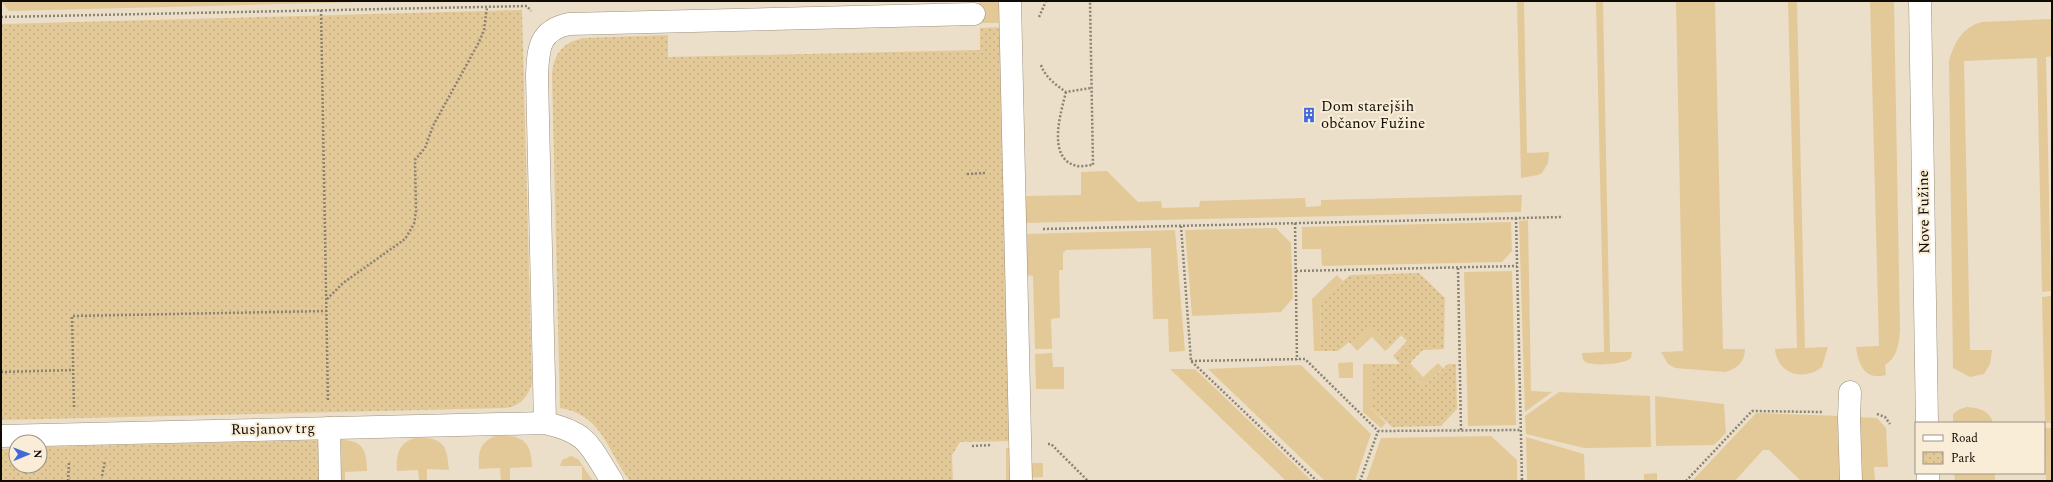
<svg xmlns="http://www.w3.org/2000/svg" width="2053" height="482" font-family="Spectral,serif">
	<style>
		.green { fill: #e4c998 }
		.park { fill: url(#park-dots) }
		.lines { fill: none; stroke-linecap: round; stroke-linejoin: round }
		.minor-casing { stroke: #9d917d; stroke-width: 23 }
		.path { stroke: #8a8273; stroke-width: 2.5; stroke-dasharray: 2 2; stroke-linecap: butt }
		.minor { stroke: #fff; stroke-width: 22 }
		.labels { text-anchor: middle; dominant-baseline: central; stroke-width: 4; stroke-linejoin: round; paint-order: stroke }
		.poi-label { font-size: 15px; fill: #100c05; stroke: #f9edd7; text-anchor: start }
		.street-label { font-size: 15px; fill: #100c05; stroke: #f9edd7 }
	</style>
	<defs>
		<pattern id="park-dots" width="8" height="8" patternUnits="userSpaceOnUse"><rect width="8" height="8" fill="#e4c998"/><path d="M2 2h.1M6 6h.1" fill="none" stroke="#c3ab82" stroke-width="1.8" stroke-linecap="round"/></pattern>
	</defs>
	<rect width="100%" height="100%" fill="#ebdfca"/>
	<!-- green -->
	<g class="green">
		<polygon points="1,1 400,1 9,11"/>
		<polygon points="979,1 1000,1 1001,23 980,23"/>
		<polygon points="1517,1 1524,1 1527,153 1549,152 1548,163 1542,173 1538,175 1521,178"/>
		<path d="M1596,1H1603L1610,352H1632L1631,358C1626,364 1596,366 1588,363C1583,362 1582,357 1582,353L1604,352Z"/>
		<path d="M1676,1H1715L1723,349H1745C1745,362 1737,369 1725,372L1675,368L1668,364L1661,352L1683,351Z"/>
		<path d="M1788,1H1797L1805,348L1828,347L1822,367C1803,382 1777,374 1775,349L1797,348Z"/>
		<path d="M1870,1H1894L1900,329C1899,343 1898,357 1885,365L1886,375C1864,381 1858,363 1856,347L1879,346Z"/>
		<path d="M2052,19V56L2046,57L2051,291L2042,292L2037,58L1964,61L1970,350H1992L1990,364L1984,374L1970,377L1953,368L1949,61C1954,43 1962,27 1982,22Z"/>
		<polygon points="1107,171 1138,202 1161,201 1162,208 1199,207 1200,201 1305,198 1306,207 1321,206 1321,200 1522,195 1521,212 1022,223 1025,196 1081,195 1081,172"/>
		<polygon points="1528,220 1531,391 1552,392 1525,412 1519,221"/>
		<polygon points="1511,222 1512,251 1502,262 1322,266 1321,249 1302,249 1302,227"/>
		<polygon points="1276,228 1291,243 1293,298 1281,312 1192,316 1185,230"/>
		<polygon points="1175,230 1185,351 1169,352 1168,319 1153,319 1151,248 1066,250 1063,253 1063,270 1059,270 1060,318 1051,319 1052,349 1035,349 1033,276 1024,275 1023,234"/>
		<polygon points="1512,271 1516,425 1468,426 1464,272"/>
		<polygon points="1337,275 1343,281 1320,301 1321,351 1314,351 1312,299"/>
		<polygon points="2051,296 2052,423 2045,423 2042,297"/>
		<polygon points="1372,327 1391,346 1385,351 1372,337 1357,351 1353,346"/>
		<polygon points="1052,353 1053,367 1064,367 1064,389 1036,389 1035,354"/>
		<polygon points="1353,362 1353,378 1339,378 1338,363"/>
		<polygon points="1410,363 1423,377 1438,363 1443,368 1423,387 1404,368"/>
		<polygon points="1363,364 1371,364 1371,408 1386,423 1381,428 1363,412"/>
		<polygon points="1301,365 1371,434 1355,481 1325,481 1208,369"/>
		<polygon points="1170,369 1195,369 1312,481 1286,481"/>
		<polygon points="1559,392 1650,396 1651,447 1584,448 1526,434 1525,416"/>
		<polygon points="1655,396 1724,404 1726,433 1714,445 1656,446"/>
		<path d="M1967,407C1979,408 1989,410 1993,423H1953V414L1960,409Z"/>
		<polygon points="1756,413 1840,416 1842,481 1801,481 1769,450 1763,450 1735,481 1692,481"/>
		<polygon points="1857,417 1877,418 1886,428 1888,467 1874,467 1875,481 1860,481"/>
		<polygon points="2045,428 2052,428 2052,481 2046,481"/>
		<path d="M495,436C521,435 531,439 532,467L510,468V481H501L500,468L479,469C478,453 479,443 495,436Z"/>
		<polygon points="1491,436 1517,460 1517,481 1366,481 1381,438"/>
		<polygon points="1526,437 1584,454 1585,481 1527,481"/>
		<path d="M415,438C442,437 447,443 449,470L427,469V481H419L418,470L397,471C396,455 398,443 415,438Z"/>
		<path d="M334,440C360,439 367,445 367,471L345,472V481H335Z"/>
		<polygon points="1006,448 1011,448 1012,481 1006,481"/>
		<polygon points="571,456 578,459 593,481 582,481 582,466 560,466 562,460"/>
		<polygon points="1028,463 1043,463 1043,477 1028,478"/>
		<polygon points="1657,473 1657,481 1644,481 1644,474"/>
		<polygon points="1954,473 1995,473 1995,481 1955,481"/>
	</g>
	<!-- park -->
	<g class="park">
		<path d="M522,10L532,382C529,396 520,407 505,408L1,420V24Z"/>
		<path d="M1001,27L1011,441L960,442L952,455L953,481H630C607,451 602,414 560,408L552,76C553,54 563,42 584,38L668,35V57L980,50V28Z"/>
		<polygon points="1419,273 1445,298 1444,349 1423,350 1405,368 1423,387 1448,364 1456,364 1457,409 1441,426 1392,427 1371,408 1371,364 1400,364 1393,356 1407,341 1401,335 1391,346 1372,327 1353,346 1349,342 1338,351 1321,351 1320,301 1350,275"/>
		<polygon points="325,440 326,481 1,481 2,449 16,448 16,466 40,466 40,447"/>
	</g>
	<g class="lines">
		<defs>
			<g id="minor">
				<polyline points="1010,1 1021,481"/>
				<polyline points="1920,1 1927,423"/>
				<polyline points="1850,392 1849,418 1851,481"/>
				<path d="M545,423L537,76C538,49 539,30 569,24L974,14"/>
				<polyline points="329,428 330,481"/>
				<path d="M1,436L545,423C589,433 589,445 612,481"/>
				<polyline points="1928,473 1928,481"/>
			</g>
		</defs>
		<!-- minor casing -->
		<use href="#minor" class="minor-casing"/>
		<!-- path -->
		<g class="path">
			<polyline points="321,10 328,402"/>
			<polyline points="1,17 527,6 531,11"/>
			<polyline points="1039,17 1046,1"/>
			<path d="M1041,65C1045,77 1056,85 1066,92L1091,88"/>
			<path d="M1066,92C1061,112 1046,159 1077,166C1081,167 1088,165 1093,165L1090,1"/>
			<polyline points="967,174 985,173"/>
			<polyline points="1516,218 1522,481"/>
			<polyline points="1295,223 1297,360"/>
			<polyline points="1181,226 1191,361 1317,481"/>
			<polyline points="1043,229 1563,217"/>
			<polyline points="1458,268 1461,430"/>
			<polyline points="1296,271 1517,266"/>
			<polyline points="327,299 343,283 405,239 414,224 416,211 415,160 425,148 433,126 479,42 484,30 487,7"/>
			<polyline points="1191,361 1305,359 1378,431 1521,430"/>
			<polyline points="1,372 73,370"/>
			<polyline points="74,407 72,316 326,311"/>
			<polyline points="1877,414 1885,417 1890,424"/>
			<polyline points="1048,444 1051,444 1088,481"/>
			<polyline points="972,446 992,445"/>
			<polyline points="102,476 105,461"/>
			<polyline points="68,481 69,462"/>
			<polyline points="1360,481 1378,431"/>
			<polyline points="1686,481 1752,411 1822,412"/>
		</g>
		<!-- minor -->
		<use href="#minor" class="minor"/>
	</g>
	<!-- icons -->
	<defs>
		<symbol id="building-bare" viewBox="-9 -9 18 18"><path d="M-4-6H4V6H1V3H-1V6H-4ZM-2.5-4.3h1.7v1.8h-1.7ZM.8-4.3h1.7v1.8H.8ZM-2.5-1h1.7V.8h-1.7ZM.8-1h1.7V.8H.8Z" fill="#4069db" stroke="#f9edd7" stroke-width="2.5" paint-order="stroke"/></symbol>
	</defs>
	<g fill-rule="evenodd">
		<use href="#building-bare" x="1298" y="104" width="22" height="22"/>
	</g>
	<g class="labels">
		<!-- poi labels -->
		<g class="poi-label">
			<text x="1321" y="106">Dom starejših<tspan x="1321" dy="17">občanov Fužine</tspan></text>
		</g>
		<!-- street labels -->
		<g class="street-label">
			<text transform="translate(1924 212) rotate(-91)">Nove Fužine</text>
			<text transform="translate(273 429) rotate(-1)">Rusjanov trg</text>
		</g>
	</g>
	<!-- border -->
	<rect width="2053" height="482" fill="none" stroke="#100c05" stroke-width="4"/>
	<!-- legend -->
	<rect x="1915" y="422" width="130" height="52" fill="#f9edd7" stroke="#9c9383"/>
	<rect x="1923" y="435" width="20" height="6" fill="#ffffff" stroke="#9c9383"/>
	<text x="1951" y="442" font-size="12" fill="#100c05">Road</text>
	<rect x="1923" y="452" width="20" height="12" fill="url(#park-dots)" stroke="#9c9383"/>
	<text x="1951" y="462" font-size="12" fill="#100c05">Park</text>
	<!-- north arrow -->
	<g transform="translate(28 454) rotate(89)"><circle r="19" fill="#f9edd7" stroke="#9c9383"/>
	<path d="M0-3L7 15L0 10L-7 15Z" fill="#4069db"/>
	<text y="-6" font-size="11" font-weight="bold" text-anchor="middle" fill="#100c05">N</text>
	</g>
</svg>
